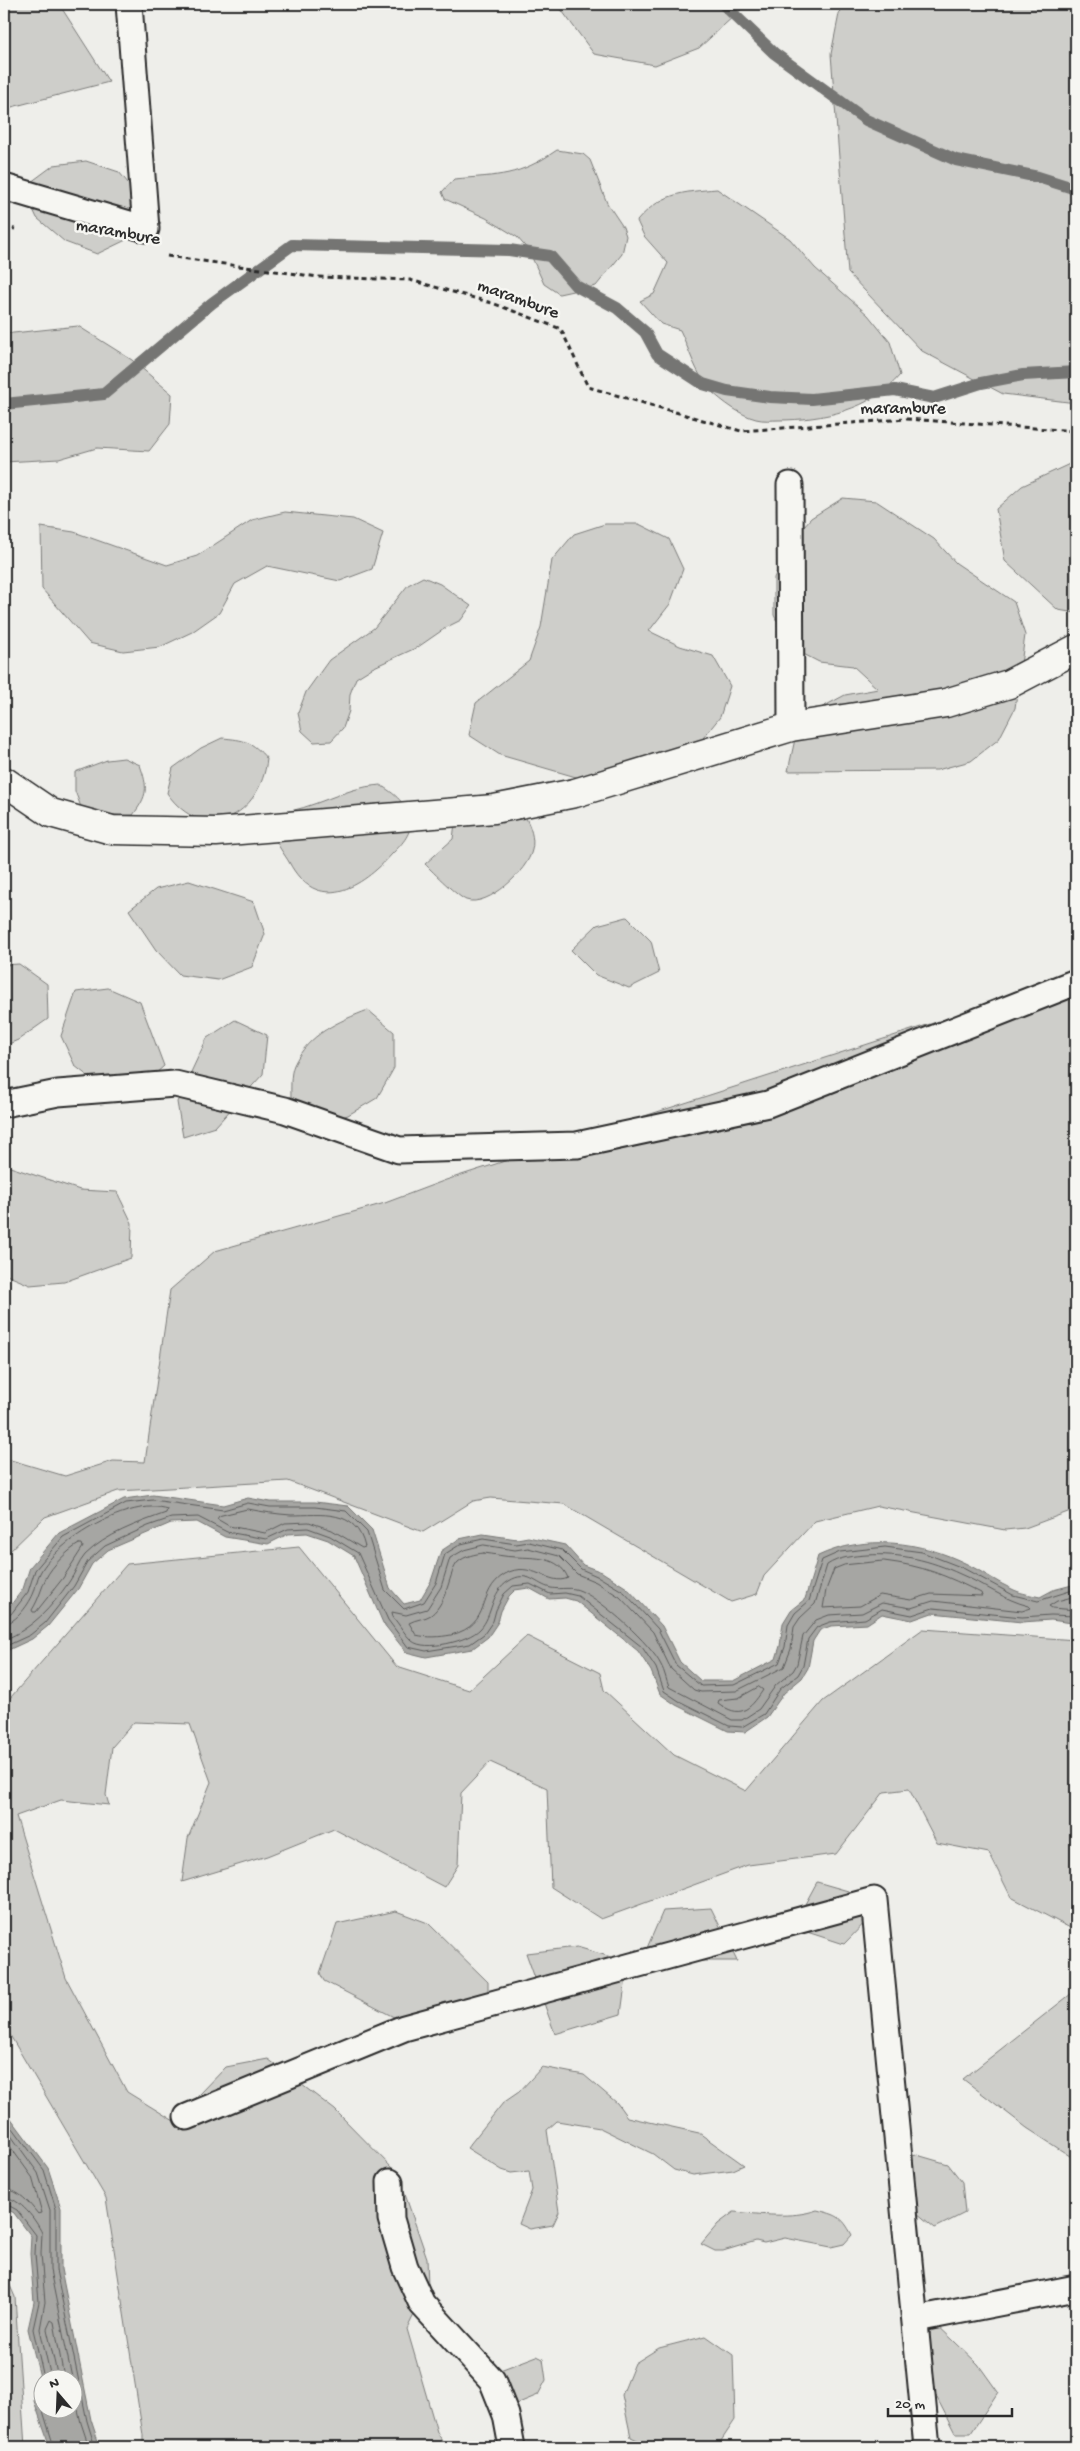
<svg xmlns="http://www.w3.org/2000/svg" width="1080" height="2451" font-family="'Gochi Hand',sans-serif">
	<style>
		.green { fill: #cececa; stroke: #7c7c7a }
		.water { fill: #a6a6a3; stroke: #757573; fill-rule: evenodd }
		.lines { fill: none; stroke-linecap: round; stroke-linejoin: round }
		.shore { stroke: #5c5c5b; stroke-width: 1 }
		.stream { stroke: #757573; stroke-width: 12 }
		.lane-casing { stroke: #2b2b2b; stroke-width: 29 }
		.street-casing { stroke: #2b2b2b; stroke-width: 31 }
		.path { stroke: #2b2b2b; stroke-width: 3; stroke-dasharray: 5 4; stroke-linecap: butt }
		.lane { stroke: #f6f6f2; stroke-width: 25 }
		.street { stroke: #f6f6f2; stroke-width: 28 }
		.labels { text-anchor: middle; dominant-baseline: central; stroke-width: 5; stroke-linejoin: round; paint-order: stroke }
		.street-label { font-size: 18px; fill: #2b2b2b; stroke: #f6f6f2 }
	</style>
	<rect width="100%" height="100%" fill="#eeeeea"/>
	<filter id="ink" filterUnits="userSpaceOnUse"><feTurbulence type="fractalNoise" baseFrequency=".02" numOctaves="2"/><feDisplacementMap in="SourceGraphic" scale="10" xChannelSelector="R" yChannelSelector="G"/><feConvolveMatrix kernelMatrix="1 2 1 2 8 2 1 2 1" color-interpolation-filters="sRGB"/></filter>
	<g filter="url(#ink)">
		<!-- green -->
		<g class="green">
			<polygon points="4,4 59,4 109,82 4,109"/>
			<polygon points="342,4 426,4 422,8 355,8"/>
			<polygon points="557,4 747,4 699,48 655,65 594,54"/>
			<polygon points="841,4 1076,4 1076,403 1003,394 922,351 848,273 831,54"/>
			<path d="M557,150L583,154L590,160L607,203L623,227L626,236L622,254L596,286L559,294L544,284L529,251L517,237L486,218L445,199L442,192L454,179C500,175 518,177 557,150Z"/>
			<polygon points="86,161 119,172 161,223 97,254 65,242 37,218 23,188 54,165"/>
			<path d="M717,189L790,239L815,268L868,315L890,342L900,375C871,410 822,420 779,420C772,420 763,421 756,419C740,415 723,402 711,391C696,375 689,349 680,330L661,324L640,301L654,294L668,263L644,236L637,221C661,193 682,192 717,189Z"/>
			<polygon points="78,326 132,360 172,394 170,424 149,451 97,448 59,459 4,462 4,334"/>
			<polygon points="1076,461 1076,613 1058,610 1005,561 996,509 1022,486"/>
			<polygon points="843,498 876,501 934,539 956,563 1014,602 1025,635 1015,708 999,739 971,761 937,770 788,771 795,739 817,710 845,695 878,689 853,666 819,662 788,646 774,615 774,578 788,544 811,518"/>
			<polygon points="285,512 353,519 383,533 372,569 340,581 267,566 235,584 219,613 192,632 160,647 123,651 89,643 42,589 41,527 74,532 167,565 197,556 252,520"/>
			<polygon points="605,524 639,524 669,539 683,569 670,604 649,631 680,646 713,656 730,686 720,717 675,773 643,788 607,786 500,755 469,735 476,703 529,661 541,627 552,560 574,534"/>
			<polygon points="423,577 440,584 471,606 461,620 447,627 418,647 372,668 356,678 350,694 349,711 343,728 331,741 314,742 302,731 298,713 306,692 329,660 374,628 408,585"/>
			<path d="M222,738C245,740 252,741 267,759C261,815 205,847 167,793L173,768L201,748Z"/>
			<path d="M124,758L140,765C148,788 148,795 133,815C114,816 99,814 81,807L75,791V772L107,760Z"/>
			<path d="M380,785C394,793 408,804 410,822C412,834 400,846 392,854C362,888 317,915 289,862C285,855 276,844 274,835C273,829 276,819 277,813C313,810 344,787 380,785Z"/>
			<path d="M525,816C530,826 535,838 532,850C528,870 488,908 466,900C458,897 433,872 425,864L453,839L455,823Z"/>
			<polygon points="189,881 254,902 265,934 252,967 218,980 180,975 156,950 129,910 156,889"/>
			<polygon points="627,917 651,941 659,973 629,988 596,975 571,950 597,925"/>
			<polygon points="19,964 47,984 48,1019 18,1040 4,1046 4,965"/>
			<polygon points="1076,977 1076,1509 1025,1528 1005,1530 878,1506 815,1521 764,1576 757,1594 731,1602 564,1504 491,1498 473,1501 423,1532 288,1481 118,1491 45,1517 4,1557 4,1458 65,1476 113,1461 145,1462 170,1290 215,1251 385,1203 446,1180"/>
			<polygon points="108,988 140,1002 164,1066 138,1089 102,1087 75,1066 61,1036 76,992"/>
			<path d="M368,1010L394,1032V1068L377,1098L348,1115L314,1125L291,1100C291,1090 290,1074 294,1065C308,1034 339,1021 368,1010Z"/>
			<polygon points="235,1020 267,1035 263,1074 215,1127 183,1137 177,1102 207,1038"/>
			<polygon points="4,1165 80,1190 117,1192 132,1223 131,1258 64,1282 30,1285 4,1274"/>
			<polygon points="299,1547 397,1667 469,1690 527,1636 600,1673 604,1690 674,1755 746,1791 823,1701 923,1629 1076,1640 1076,1931 1011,1897 989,1853 937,1843 909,1789 884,1792 836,1854 748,1865 601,1919 551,1887 547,1788 490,1762 461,1793 458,1865 444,1887 334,1829 267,1856 182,1882 188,1838 211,1782 190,1724 134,1722 112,1747 106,1795 109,1805 61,1800 16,1816 66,1978 127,2092 174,2121 226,2067 268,2059 335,2110 398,2174 427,2258 428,2286 407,2329 437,2432 446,2447 143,2447 143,2435 106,2198 4,2025 4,1705 127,1564"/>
			<polygon points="817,1882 855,1893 877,1910 844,1944 804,1931 798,1917"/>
			<polygon points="711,1908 737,1961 696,1961 647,1948 663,1911"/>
			<polygon points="396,1911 428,1923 488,1982 488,2008 421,2031 324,1981 320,1973 337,1924"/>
			<polygon points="577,1947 628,1962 621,2014 555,2034 526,1953"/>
			<polygon points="1076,1990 1076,2160 1027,2128 963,2079"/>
			<polygon points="542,2067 584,2075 617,2103 627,2117 699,2133 744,2165 733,2170 693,2175 674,2170 653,2154 600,2128 557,2121 547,2130 559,2212 553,2225 530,2229 519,2224 532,2190 529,2171 511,2173 502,2170 467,2148 503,2103 519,2092"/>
			<polygon points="917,2155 948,2164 962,2182 965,2213 935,2228 893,2193 895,2159"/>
			<path d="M817,2210C837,2215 842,2216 852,2235L844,2244L831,2247L785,2238L764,2243L756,2241L723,2251H715L701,2244L718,2224L734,2212C760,2214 791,2219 817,2210Z"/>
			<polygon points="4,2272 15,2297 25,2447 4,2447"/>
			<polygon points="933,2321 978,2364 998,2392 971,2433 955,2433 935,2394 924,2361"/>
			<polygon points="706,2336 733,2355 735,2420 717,2447 652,2447 631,2437 622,2395 635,2363 659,2348"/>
			<polygon points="537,2356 543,2359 546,2380 538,2395 514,2405 497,2379 500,2370"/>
		</g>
		<!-- water -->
		<g class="water">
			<path d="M153,1495L223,1505L248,1498L270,1502H315L348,1506L372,1530L390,1588L404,1604L420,1600L431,1581L441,1551L459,1539L483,1534L517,1539L528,1537L565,1545L583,1565L602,1572L627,1588L662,1626L680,1662L701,1681H733L776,1659L780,1646L783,1623L791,1610L805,1599L818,1556C865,1534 921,1541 967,1564C983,1572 998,1583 1014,1590C1022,1594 1032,1595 1040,1597L1053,1590L1076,1584V1620L1072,1623L1051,1620L1022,1622L932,1613L912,1620L882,1614L867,1624L831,1626L820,1630L813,1641L808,1668L802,1678L784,1693L767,1717L745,1732L728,1731L676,1705L660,1694L651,1671L638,1651L576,1601L565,1598L549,1599L529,1588L515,1590L509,1596L501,1611L498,1622L488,1637L472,1649L426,1657L406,1652L383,1623L354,1556L328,1540L307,1533L288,1534L268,1544L225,1537L197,1522L171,1523L108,1550L92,1564L78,1589L48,1626L32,1639L4,1652V1614L23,1589L30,1567L59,1533L124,1499Z"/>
			<path d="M4,2109L48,2168L61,2208V2269L91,2420L100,2447H50L34,2401L40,2377L28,2329L34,2302L30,2254L31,2236L14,2213L4,2207ZM42,2378H72V2408H42Z"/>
		</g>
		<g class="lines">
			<!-- shore -->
			<g class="shore">
				<path d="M248,1509C263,1512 276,1514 291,1515C322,1515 356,1508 365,1547L362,1548L332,1530L309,1522L285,1523L265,1533L229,1526L217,1519L219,1516Z"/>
				<path d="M79,1544H82L83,1547L63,1578L36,1612H33L32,1610C39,1599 41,1589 46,1578C52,1566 68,1550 79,1544Z"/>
				<path d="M484,1545L515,1550L528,1548L559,1556L577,1574L596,1582L620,1597L653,1632L671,1669L694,1690L701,1692L736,1691L784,1667L791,1649L794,1627L800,1618L815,1604L827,1565C839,1557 853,1556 867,1555C900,1553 930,1560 960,1574C984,1584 1004,1600 1029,1606L1031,1608L1022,1611L933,1601L911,1608L882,1603L862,1613L829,1615L816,1620L803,1636L797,1664L793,1671L776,1685L759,1709L742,1720H732L669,1687C666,1680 665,1672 661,1665C651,1644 603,1601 581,1591C571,1586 561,1590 551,1588C536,1585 528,1569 509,1581C490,1592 493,1616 480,1629C469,1641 425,1652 412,1641C405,1635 399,1624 393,1617L392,1612L406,1615L427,1609L441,1587L450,1558L464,1550Z"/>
				<path d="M484,1553C494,1554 505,1557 516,1557C535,1558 559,1556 568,1578C549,1587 531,1559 505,1574C475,1592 494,1624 451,1635C440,1637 428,1638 416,1635L409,1623C416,1619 425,1619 431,1615C448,1602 449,1571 458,1562C465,1556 475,1554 484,1553Z"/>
				<path d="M884,1561C924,1566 945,1575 981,1593L982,1596L931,1594L911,1600L880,1595L860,1606L823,1608L826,1590L834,1569L844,1565Z"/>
				<polyline points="1076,1596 1057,1601 1049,1606 1052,1608 1076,1610"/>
				<polyline points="4,1618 11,1614 28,1592 35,1570 63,1537 126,1503 153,1500 223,1510 248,1503 270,1507 315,1507 346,1511 367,1532 385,1590 404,1609 424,1602 436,1583 445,1554 461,1544 483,1539 516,1544 529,1542 562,1550 581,1569 599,1577 624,1592 658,1629 676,1665 701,1686 734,1685 779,1663 785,1647 788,1625 795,1613 809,1601 822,1560 840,1552 885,1547 922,1552 963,1568 1013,1595 1038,1601 1076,1589"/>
				<path d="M4,1624C16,1623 30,1603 34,1592C36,1586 37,1579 40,1573C57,1540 131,1497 167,1509L166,1513C138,1523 106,1534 85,1555C78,1563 75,1574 69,1582C51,1608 33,1628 4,1640"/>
				<polyline points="4,1647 30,1635 45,1623 74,1586 88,1561 105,1546 148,1526 171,1518 198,1517 227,1532 266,1539 288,1529 308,1528 330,1536 358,1553 388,1620 408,1647 426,1651 470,1644 484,1634 493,1621 496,1610 504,1594 513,1586 530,1584 550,1594 565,1593 578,1596 642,1647 656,1668 664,1691 679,1701 729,1726 742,1727 764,1714 780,1689 798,1675 803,1666 808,1639 817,1627 830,1622 865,1619 882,1609 912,1615 933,1608 1022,1617 1051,1615 1076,1616"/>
				<path d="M759,1687L763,1690C749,1711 740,1719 718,1703L719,1700L738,1698Z"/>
				<polyline points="4,2116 44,2170 56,2209 56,2270 87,2421 95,2447"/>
				<polyline points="4,2126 38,2173 50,2210 50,2270 72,2378"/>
				<path d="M4,2138L32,2177L42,2213L38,2214C29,2203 20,2190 4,2189"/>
				<path d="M4,2197C20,2198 36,2220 42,2233L41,2254L45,2302L40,2329L51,2378"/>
				<polyline points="4,2203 17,2210 36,2235 35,2254 39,2302 33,2329 44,2378"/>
				<polyline points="58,2378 47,2329 51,2320 54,2322 64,2378"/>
				<polyline points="72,2383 81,2423 89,2447"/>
				<polyline points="42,2387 40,2401 54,2447"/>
			</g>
			<!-- stream -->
			<g class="stream">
				<polyline points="723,4 774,53 866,120 956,160 1038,177 1076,189"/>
				<polyline points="4,404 104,394 212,303 292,245 509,250 550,256 576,286 617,308 645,332 657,354 703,384 727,391 770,397 812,399 895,390 934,398 981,383 1023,375 1076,372"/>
			</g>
			<defs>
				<g id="lane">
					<polyline points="4,187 146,229 129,4"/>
					<polyline points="790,485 791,727"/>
					<polyline points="4,1104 58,1093 175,1084 285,1110 399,1150 577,1145 768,1104 1076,982"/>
					<polyline points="187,2117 404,2028 874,1900 927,2447"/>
					<polyline points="390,2182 391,2219 405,2267 422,2304 492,2380 506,2415 512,2447"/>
					<polyline points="916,2319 1076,2288"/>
				</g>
				<polyline id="street" points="4,781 51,813 112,830 216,832 494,809 575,793 791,727 946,703 1009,684 1076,649"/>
			</defs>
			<!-- lane casing -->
			<use href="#lane" class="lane-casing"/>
			<!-- street casing -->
			<use href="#street" class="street-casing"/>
			<!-- path -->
			<g class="path">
				<polyline points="4,227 15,229"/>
				<polyline points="167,256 318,277 410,280 492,303 561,329 588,387 741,431 907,419 1076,431"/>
			</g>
			<!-- lane -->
			<use href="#lane" class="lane"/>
			<!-- street -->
			<use href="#street" class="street"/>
		</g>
	</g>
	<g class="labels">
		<!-- street labels -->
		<g class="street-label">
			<text transform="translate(118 233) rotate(10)">marambure</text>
			<text transform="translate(518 300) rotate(20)">marambure</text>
			<text x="903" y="409">marambure</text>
		</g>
	</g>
	<!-- margin -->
	<rect width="1080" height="2451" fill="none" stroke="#f6f6f2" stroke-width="20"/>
	<rect x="10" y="10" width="1060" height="2431" fill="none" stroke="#2b2b2b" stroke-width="2" filter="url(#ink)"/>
	<!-- north arrow -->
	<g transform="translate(58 2394) rotate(341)"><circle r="24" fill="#f6f6f2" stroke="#a5a5a2"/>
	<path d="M0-4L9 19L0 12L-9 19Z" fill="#2b2b2b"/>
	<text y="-8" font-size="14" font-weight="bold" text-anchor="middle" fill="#2b2b2b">N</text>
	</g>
	<!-- scale -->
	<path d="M888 2408v8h124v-8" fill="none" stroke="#2b2b2b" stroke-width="2.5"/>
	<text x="895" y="2408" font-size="15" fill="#2b2b2b" stroke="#f6f6f2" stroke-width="4" paint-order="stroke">20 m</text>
</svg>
